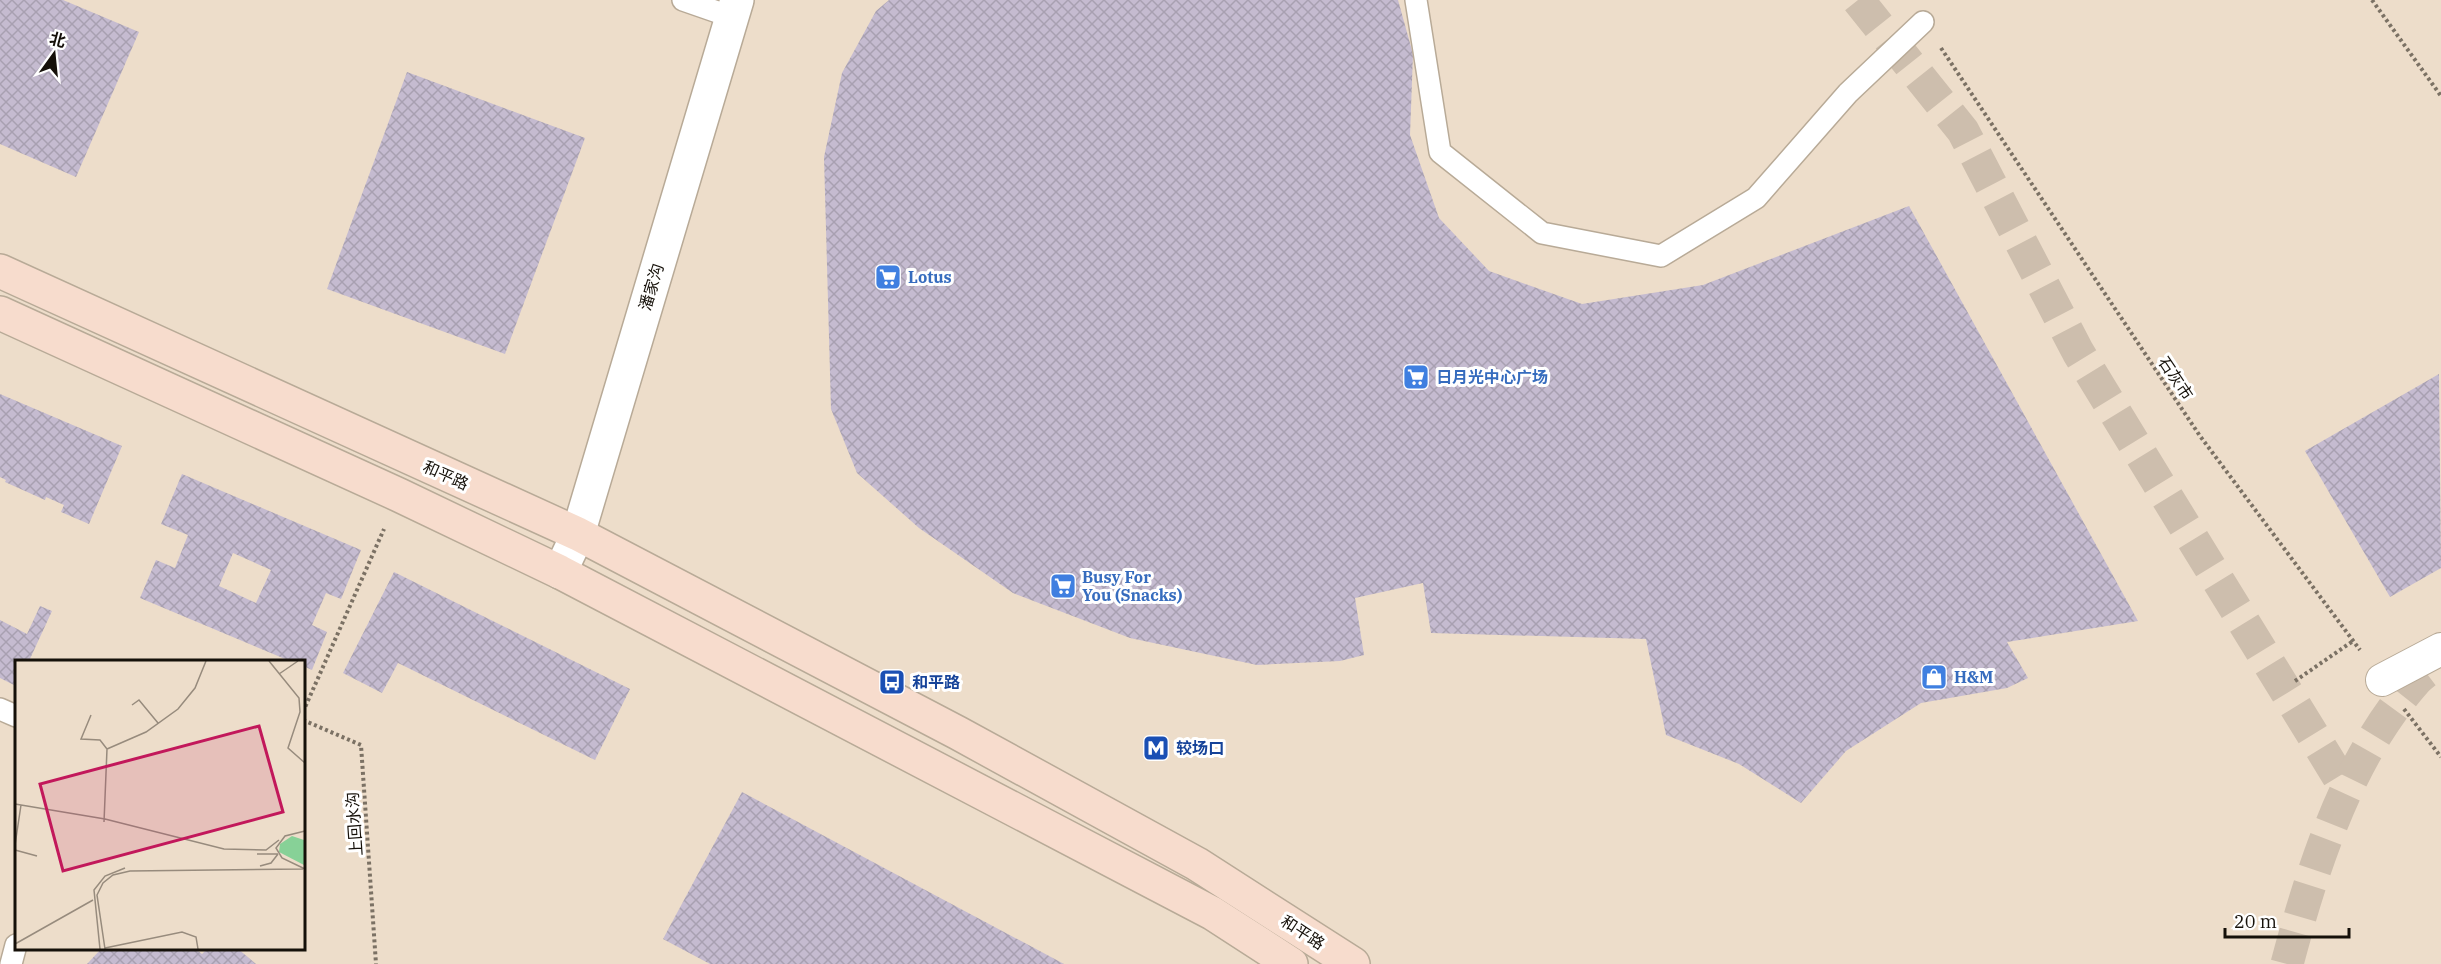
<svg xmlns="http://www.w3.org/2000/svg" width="2441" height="964" font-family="'IBM Plex Serif','Noto Sans SC',serif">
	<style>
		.building { fill: url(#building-cross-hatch); fill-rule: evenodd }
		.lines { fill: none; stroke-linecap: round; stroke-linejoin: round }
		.secondary-tunnel { stroke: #cdbead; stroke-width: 33; stroke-dasharray: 33 16; stroke-linecap: butt }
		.service-casing { stroke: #b8aa97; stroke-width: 24 }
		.pedestrian-casing { stroke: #b8aa97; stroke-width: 34 }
		.minor-casing { stroke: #b8aa97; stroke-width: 36 }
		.secondary-casing { stroke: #b8aa97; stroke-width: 36 }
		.path { stroke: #7b7164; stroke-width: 4; stroke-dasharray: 3 3; stroke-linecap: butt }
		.service { stroke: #fff; stroke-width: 21 }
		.pedestrian { stroke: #fff; stroke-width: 32 }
		.minor { stroke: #fff; stroke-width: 33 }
		.secondary { stroke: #f7dccd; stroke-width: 33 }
		.labels { text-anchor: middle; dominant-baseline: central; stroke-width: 6; stroke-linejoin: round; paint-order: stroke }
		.shop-label { font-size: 16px; font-weight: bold; fill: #366cbe; stroke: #fff; text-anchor: start }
		.street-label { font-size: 16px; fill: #151009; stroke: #fff }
		.transit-label { font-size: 16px; font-weight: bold; fill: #164399; stroke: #fff; text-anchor: start }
		.inset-road { fill: none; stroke: #978b7d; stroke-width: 1.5 }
		.view { fill: #c2185b; fill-opacity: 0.15; stroke: #c2185b; stroke-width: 3 }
		.inset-edge { fill: none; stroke: #151009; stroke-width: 3 }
	</style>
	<defs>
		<pattern id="building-cross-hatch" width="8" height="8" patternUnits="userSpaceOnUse" patternTransform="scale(1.5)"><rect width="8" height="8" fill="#c5bbd0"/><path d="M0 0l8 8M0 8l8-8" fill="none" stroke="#a8a0b1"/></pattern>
	</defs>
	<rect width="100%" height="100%" fill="#edddca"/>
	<!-- building -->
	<g class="building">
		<polygon points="0,0 63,0 139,32 76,177 0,144"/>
		<polygon points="889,0 1398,0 1413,54 1410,135 1439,218 1489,271 1582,304 1703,285 1909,206 2138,621 2007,642 2028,678 2007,688 1921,703 1846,751 1801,803 1739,764 1666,735 1646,639 1431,633 1423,583 1355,598 1364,655 1340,661 1257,665 1130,638 1013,593 919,528 857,473 831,409 824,157 842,73 876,11"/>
		<polygon points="407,72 585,138 505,354 327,289"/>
		<polygon points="2439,374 2441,568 2390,597 2305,451"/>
		<polygon points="0,394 122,446 89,524 61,512 64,505 46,497 45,500 5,482 6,480 0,477"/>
		<path d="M182,474L361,550L341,599L326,593L312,625L327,632L312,670L303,666V661H290L140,598L156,560L175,568L188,535L161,524ZM233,553L271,570L256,603L219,586Z"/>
		<polygon points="394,572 630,689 595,760 398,663 382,693 343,673"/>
		<polygon points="40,606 52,611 29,661 16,661 16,686 0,678 0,620 27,634"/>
		<polygon points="742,792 1064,964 710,964 663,939"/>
		<polygon points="102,948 194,948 202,954 208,948 237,948 256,964 87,964"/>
	</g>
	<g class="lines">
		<!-- secondary-tunnel -->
		<g class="secondary-tunnel">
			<polyline points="1858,0 1963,131 2078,352 2346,789"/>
			<path d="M2287,964C2312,869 2347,760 2413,684C2420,675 2432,668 2441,661"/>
		</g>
		<defs>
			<g id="service">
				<polyline points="683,0 732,17"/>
				<polyline points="1416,0 1440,152 1542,233 1661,256 1756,198 1848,93 1923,22"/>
				<polyline points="0,709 16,716"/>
				<polyline points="11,964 16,945"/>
			</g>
			<polyline id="pedestrian" points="2382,680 2441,649"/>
			<polyline id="minor" points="560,572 578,534 737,0"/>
			<g id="secondary">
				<polyline points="0,271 578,534 958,733 1197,864 1353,964"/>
				<polyline points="0,313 399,495 560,572 1212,913 1291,964"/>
			</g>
		</defs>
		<!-- service casing -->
		<use href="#service" class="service-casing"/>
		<!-- pedestrian casing -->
		<use href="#pedestrian" class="pedestrian-casing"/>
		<!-- minor casing -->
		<use href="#minor" class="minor-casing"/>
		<!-- secondary casing -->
		<use href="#secondary" class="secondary-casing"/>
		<!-- path -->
		<g class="path">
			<polyline points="2372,0 2441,96"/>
			<polyline points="1941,48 2200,436 2360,650"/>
			<polyline points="2295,681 2353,641"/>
			<polyline points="2404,709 2441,757"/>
			<polyline points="303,712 384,529"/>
			<polyline points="303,720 361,745 376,964"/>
		</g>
		<!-- service -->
		<use href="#service" class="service"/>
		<!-- pedestrian -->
		<use href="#pedestrian" class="pedestrian"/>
		<!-- minor -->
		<use href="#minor" class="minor"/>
		<!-- secondary -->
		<use href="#secondary" class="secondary"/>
	</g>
	<!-- icons -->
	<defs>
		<symbol id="supermarket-square" viewBox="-11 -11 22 22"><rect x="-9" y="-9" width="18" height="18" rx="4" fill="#3f7fe0" stroke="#fff"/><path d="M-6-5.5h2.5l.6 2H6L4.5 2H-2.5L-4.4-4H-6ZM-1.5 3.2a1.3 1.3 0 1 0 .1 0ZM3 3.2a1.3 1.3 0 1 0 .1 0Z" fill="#fff"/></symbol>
		<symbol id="shop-square" viewBox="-11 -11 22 22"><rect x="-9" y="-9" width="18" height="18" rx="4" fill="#3f7fe0" stroke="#fff"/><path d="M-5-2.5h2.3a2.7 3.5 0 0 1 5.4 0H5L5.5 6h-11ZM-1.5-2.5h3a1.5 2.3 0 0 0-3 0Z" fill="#fff"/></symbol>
		<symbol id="bus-square" viewBox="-11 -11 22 22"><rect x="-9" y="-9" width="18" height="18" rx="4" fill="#1a4fb4" stroke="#fff"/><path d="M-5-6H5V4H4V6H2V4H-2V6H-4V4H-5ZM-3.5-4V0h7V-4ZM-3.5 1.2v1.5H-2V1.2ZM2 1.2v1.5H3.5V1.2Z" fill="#fff"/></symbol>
		<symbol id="metro-square" viewBox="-11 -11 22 22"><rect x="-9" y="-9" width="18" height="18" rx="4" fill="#1a4fb4" stroke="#fff"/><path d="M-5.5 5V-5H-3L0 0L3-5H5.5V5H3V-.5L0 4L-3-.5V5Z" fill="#fff"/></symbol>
	</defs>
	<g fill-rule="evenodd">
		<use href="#supermarket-square" x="873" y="262" width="30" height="30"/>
		<use href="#supermarket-square" x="1401" y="362" width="30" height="30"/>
		<use href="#supermarket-square" x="1048" y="571" width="30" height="30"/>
		<use href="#shop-square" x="1919" y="662" width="30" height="30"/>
		<use href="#bus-square" x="877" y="667" width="30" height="30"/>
		<use href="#metro-square" x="1141" y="733" width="30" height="30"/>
	</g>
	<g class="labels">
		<!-- shop labels -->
		<g class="shop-label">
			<text x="908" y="277">Lotus</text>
			<text x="1436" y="377">日月光中心广场</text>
			<text x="1082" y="577">Busy For<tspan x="1082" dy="18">You (Snacks)</tspan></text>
			<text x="1954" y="677">H&amp;M</text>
		</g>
		<!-- street labels -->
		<g class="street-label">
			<text transform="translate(651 287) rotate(-73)">潘家沟</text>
			<text transform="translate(2176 378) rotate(56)">石灰市</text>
			<text transform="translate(446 475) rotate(24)">和平路</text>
			<text transform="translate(354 824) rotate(-94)">上回水沟</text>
			<text transform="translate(1303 932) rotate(33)">和平路</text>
		</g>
		<!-- transit labels -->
		<g class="transit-label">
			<text x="912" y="682">和平路</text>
			<text x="1176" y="748">较场口</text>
		</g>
	</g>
	<!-- overview -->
	<g transform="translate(15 660)">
		<rect width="290" height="290" fill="#edddca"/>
		<path d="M277,176L289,180V205L264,192L265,184Z" fill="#87d197"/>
		<path class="inset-road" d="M254,1L284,38L285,52L273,88L290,103M264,14L283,1M117,45L124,40L143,63M76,55L66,79L85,80L92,89L89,162M92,89L131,72L163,49L180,28L191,1M0,144L90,159L209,189L251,190L264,180M290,171L270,176L261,188L267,198L290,209M0,185L6,145M0,190L22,196M242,194H263M245,206L256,203L263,194M0,284L78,240M90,288L167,272L181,277L183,289M85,289L79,230L90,216L110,208M90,289L82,235L88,223L98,215L115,211L288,209"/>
		<path class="view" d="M244,66L268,152L48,211L25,124Z"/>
		<rect width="290" height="290" class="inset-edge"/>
	</g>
	<!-- north arrow -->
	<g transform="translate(54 54) rotate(15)" stroke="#ffffff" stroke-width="4.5" paint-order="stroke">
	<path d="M0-4.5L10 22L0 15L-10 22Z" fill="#151009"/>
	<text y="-9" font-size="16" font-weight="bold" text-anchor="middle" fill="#151009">北</text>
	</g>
	<!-- scale -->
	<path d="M2225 928v9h124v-9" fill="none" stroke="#151009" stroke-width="3"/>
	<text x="2234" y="928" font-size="18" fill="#151009" stroke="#ffffff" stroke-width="4.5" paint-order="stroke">20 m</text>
</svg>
